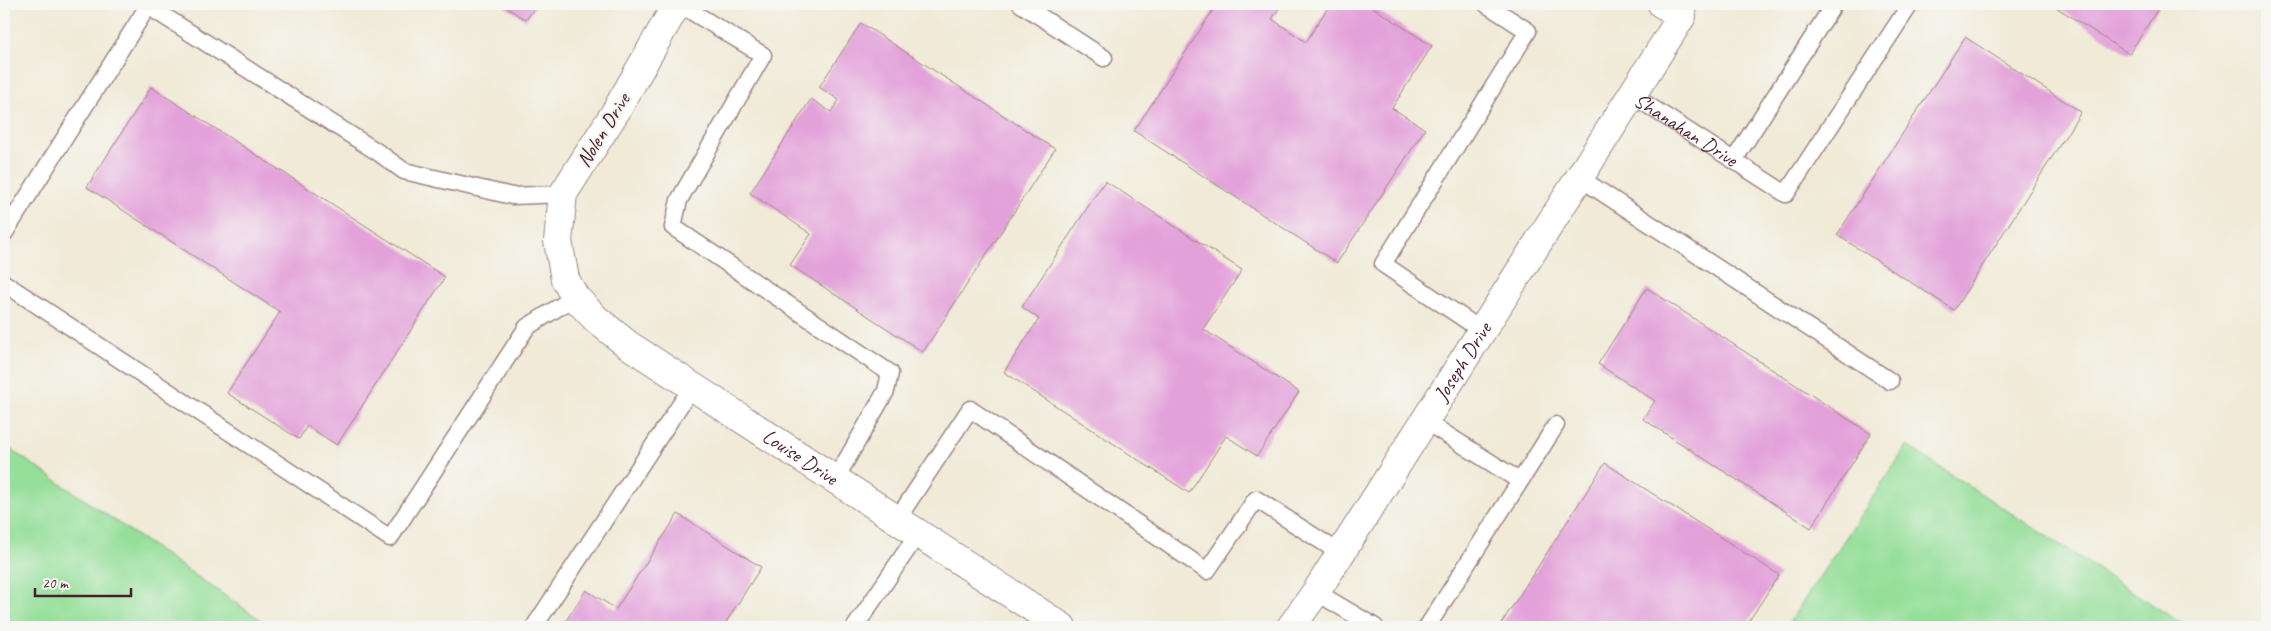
<svg xmlns="http://www.w3.org/2000/svg" width="2271" height="631" font-family="Caveat,sans-serif">
	<style>
		.green { fill: #95df9a; stroke: #707f62 }
		.building { fill: #e3a1da }
		.lines { fill: none; stroke-linecap: round; stroke-linejoin: round }
		.lane-casing { stroke: #9d8481; stroke-width: 19 }
		.street-casing { stroke: #9d8481; stroke-width: 30 }
		.lane { stroke: #fff; stroke-width: 16 }
		.street { stroke: #fff; stroke-width: 28 }
		.labels { text-anchor: middle; dominant-baseline: central; stroke-width: 5; stroke-linejoin: round; paint-order: stroke }
		.street-label { font-size: 21px; fill: #4a1f2b; stroke: #f6f6f2 }
	</style>
	<rect width="100%" height="100%" fill="#f6f6f2"/>
	<filter id="ink" filterUnits="userSpaceOnUse"><feTurbulence type="fractalNoise" baseFrequency=".02" numOctaves="2"/><feDisplacementMap in="SourceGraphic" scale="10" xChannelSelector="R" yChannelSelector="G"/><feConvolveMatrix kernelMatrix="1 2 1 2 8 2 1 2 1" color-interpolation-filters="sRGB"/></filter>
	<filter id="wash" filterUnits="userSpaceOnUse"><feTurbulence type="fractalNoise" baseFrequency=".0096" numOctaves="4" result="noise"/><feDisplacementMap in="SourceGraphic" scale="20" xChannelSelector="R" yChannelSelector="G"/><feGaussianBlur stdDeviation="1.12" result="paint"/><feColorMatrix in="noise" values="0 0 0 0 0 0 0 0 0 0 0 0 0 0 0 0 0 1.4 0 .05"/><feComposite in="paint" operator="in"/></filter>
	<g filter="url(#wash)">
		<rect width="100%" height="100%" fill="#f0ead7"/>
		<!-- green -->
		<g class="green">
			<polygon points="4,445 271,627 4,627"/>
			<polygon points="1907,446 2187,627 1786,627"/>
		</g>
		<g id="blocks">
			<!-- building -->
			<g class="building">
				<polygon points="501,4 537,4 526,20"/>
				<polygon points="1217,4 1282,4 1272,19 1306,42 1330,4 1368,4 1432,46 1392,108 1425,129 1337,263 1134,131"/>
				<polygon points="2051,4 2161,4 2129,54"/>
				<polygon points="861,23 1055,149 923,352 790,265 811,234 750,193 811,99 831,112 839,100 819,87"/>
				<polygon points="1965,37 2081,112 1954,310 1837,235"/>
				<polygon points="151,87 445,277 337,445 307,426 299,439 227,393 280,312 87,187"/>
				<polygon points="1105,181 1242,270 1203,329 1299,392 1257,456 1226,436 1189,493 1004,372 1039,319 1022,307"/>
				<polygon points="1647,288 1871,434 1811,528 1643,419 1655,401 1598,364"/>
				<polygon points="1605,463 1779,575 1745,627 1499,627"/>
				<polygon points="678,514 761,567 723,627 562,627 586,590 616,609"/>
			</g>
		</g>
	</g>
	<g filter="url(#ink)">
		<use href="#blocks" fill-opacity="0" stroke="#9d8481" stroke-width="1"/>
		<g class="lines">
			<defs>
				<g id="lane">
					<polyline points="679,4 763,55 679,200 673,227 890,373 886,391 835,480"/>
					<polyline points="1021,4 1104,58"/>
					<path id="s1" d="M1632,95L1786,194L1909,6L1905,4"/>
					<polyline points="1734,160 1834,4"/>
					<polyline points="1580,178 1890,381"/>
					<polyline points="4,234 148,6 379,153 404,171 512,196 563,194"/>
					<polyline points="4,283 390,538 527,327 575,297"/>
					<polyline points="1481,330 1383,264 1528,31 1486,4"/>
					<polyline points="1425,421 1520,481"/>
					<polyline points="896,521 970,409 1207,571 1256,499 1340,553"/>
					<polyline points="1316,592 1375,627"/>
					<polyline points="534,627 692,387"/>
					<polyline points="855,627 917,535"/>
					<polyline points="1427,627 1556,425"/>
				</g>
				<g id="street">
					<path id="s2" d="M677,4L616,111L563,194L558,241L565,279L575,297L596,319L627,344L1062,627"/>
					<path id="s3" d="M1291,627L1316,592L1682,16L1662,4"/>
				</g>
			</defs>
			<!-- lane casing -->
			<use href="#lane" class="lane-casing"/>
			<!-- street casing -->
			<use href="#street" class="street-casing"/>
			<!-- lane -->
			<use href="#lane" class="lane"/>
			<!-- street -->
			<use href="#street" class="street"/>
		</g>
	</g>
	<g class="labels">
		<!-- street labels -->
		<g class="street-label">
			<text stroke="none"><textPath href="#s1" startOffset="64">Shanahan Drive</textPath></text>
			<text transform="translate(603 130) rotate(-58)">Nolen Drive</text>
			<text stroke="none"><textPath href="#s3" startOffset="316">Joseph Drive</textPath></text>
			<text stroke="none"><textPath href="#s2" startOffset="605">Louise Drive</textPath></text>
		</g>
	</g>
	<!-- margin -->
	<rect width="2271" height="631" fill="none" stroke="#f6f6f2" stroke-width="20"/>
	<!-- scale -->
	<path d="M35 588v8h96v-8" fill="none" stroke="#4a1f2b" stroke-width="2.5"/>
	<text x="42" y="588" font-size="15" fill="#4a1f2b" stroke="#f6f6f2" stroke-width="4" paint-order="stroke">20 m</text>
</svg>
